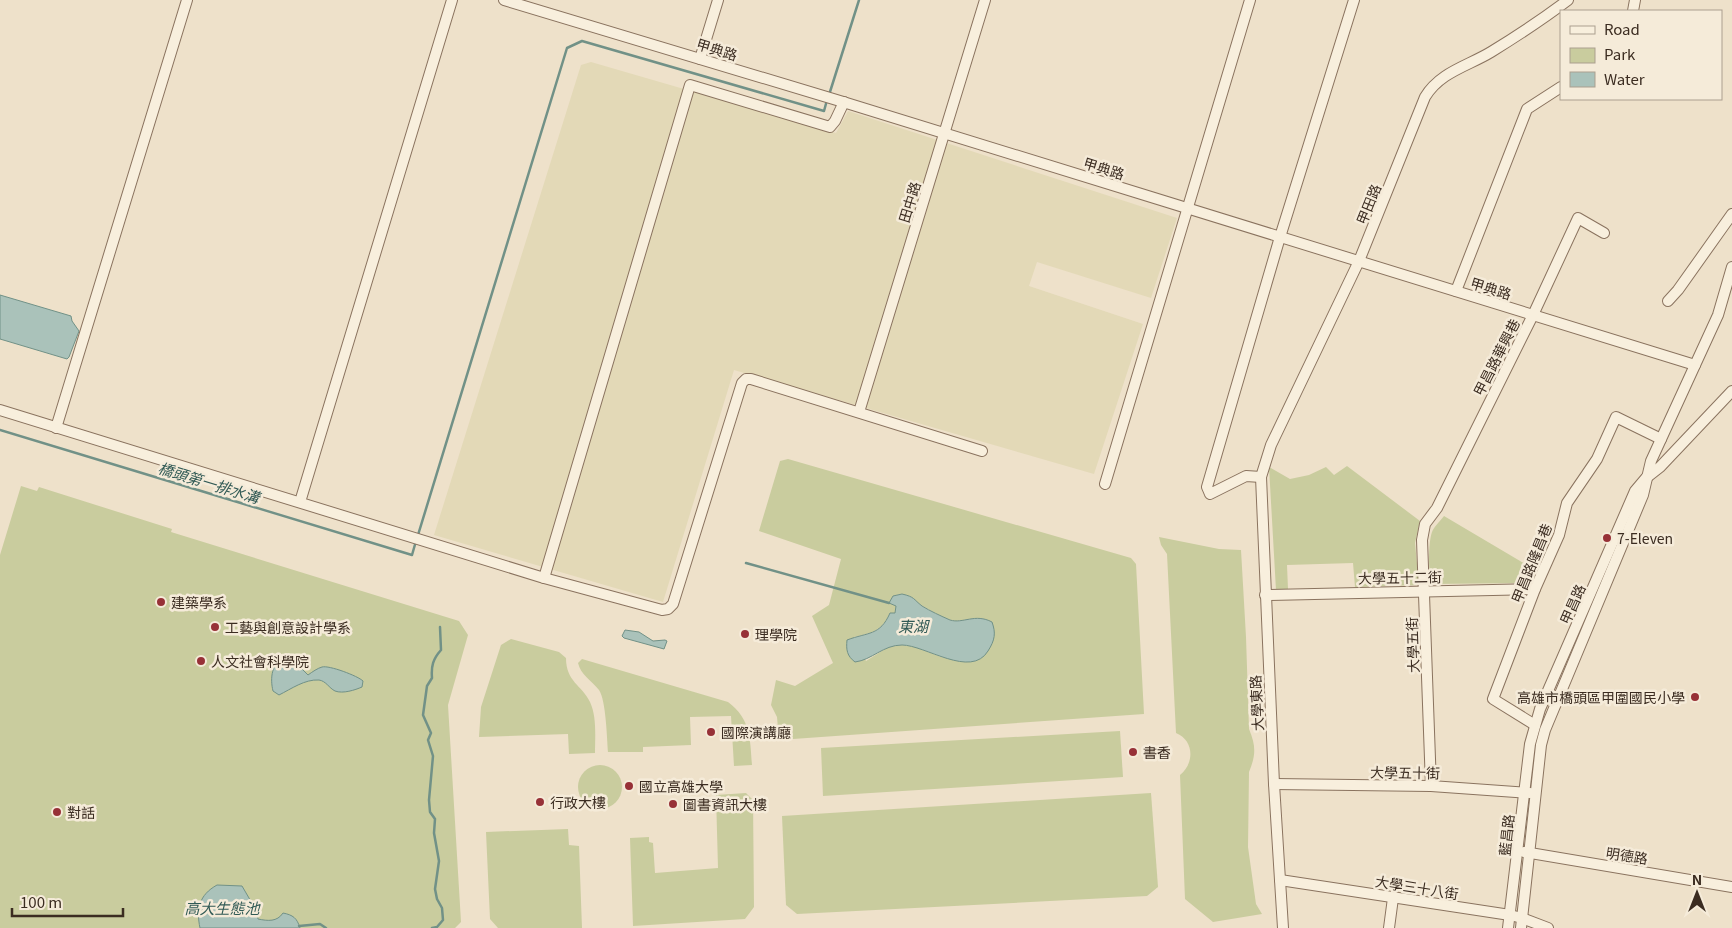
<svg xmlns="http://www.w3.org/2000/svg" width="1732" height="928" font-family="Georgia,'Noto Sans TC',serif">
	<style>
		.farmland { fill: #e3d9b7 }
		.green { fill: #c9cc9e; fill-rule: evenodd }
		.water { fill: #aac2ba; stroke: #719187 }
		.lines { fill: none; stroke-linecap: round; stroke-linejoin: round }
		.stream { stroke: #719187; stroke-width: 2.5 }
		.minor-casing { stroke: #8a735f; stroke-width: 12 }
		.minor { stroke: #f8efdd; stroke-width: 10 }
		.poi-dot { fill: #973137; stroke: #f5ebd9; stroke-width: 2 }
		.labels { text-anchor: middle; dominant-baseline: central; stroke-width: 5; stroke-linejoin: round; paint-order: stroke }
		.street-label { font-size: 14px; fill: #3b2c21; stroke: #f5ebd9 }
		.poi-label { font-size: 14px; fill: #3b2c21; stroke: #f5ebd9; text-anchor: start }
		.water-label { font-size: 15px; font-style: italic; fill: #315a55; stroke: #f5ebd9 }
	</style>
	<rect width="100%" height="100%" fill="#eee1ca"/>
	<!-- farmland -->
	<polygon class="farmland" points="591,62 836,133 848,111 1177,218 1151,298 1037,262 1029,286 1143,324 1094,474 734,370 663,602 434,535 581,65"/>
	<!-- green -->
	<g class="green">
		<path d="M788,459L1131,558L1136,564L1144,714L779,740L777,717L771,705L776,680L795,686L833,663L812,616L829,605L841,559L759,531L780,461ZM902,594C918,602 933,614 950,620C964,624 975,613 992,622L962,661L941,657L913,646L901,645L888,647L866,661L854,637C872,633 882,631 890,613H895L896,606L890,603L893,596Z"/>
		<polygon points="1347,466 1420,521 1415,543 1419,585 1355,587 1353,563 1287,565 1288,589 1276,590 1269,467 1290,479 1309,475 1326,467 1334,475"/>
		<polygon points="21,486 37,491 39,487 172,529 171,532 459,621 468,635 448,705 461,922 455,928 0,928 0,555"/>
		<path d="M1444,516L1537,571L1530,583L1432,584C1428,574 1428,543 1432,532C1434,527 1440,521 1444,516Z"/>
		<path d="M1159,537L1219,549L1241,550L1246,637L1249,729C1256,746 1256,755 1249,772L1248,847L1256,904L1262,914L1213,922L1185,899L1180,775C1194,764 1195,741 1176,733L1167,554L1161,545Z"/>
		<path d="M511,639L559,652L566,658C566,682 582,685 590,702C597,717 595,737 595,753L569,754L568,734L479,737L481,707L501,645Z"/>
		<path d="M582,659L728,702C751,719 750,739 752,765L734,766L731,716L690,717L691,745L643,747V752H608C607,739 606,700 599,690C591,680 581,675 578,663Z"/>
		<polygon points="1120,731 1123,777 823,796 821,748"/>
		<circle cx="600" cy="787" r="22"/>
		<polygon points="746,793 753,800 754,907 745,919 633,926 630,838 649,837 649,842 653,843 655,873 718,868 716,795"/>
		<polygon points="1151,793 1158,887 1147,896 797,914 786,905 782,816"/>
		<polygon points="568,829 569,845 579,846 582,928 498,928 490,919 486,832"/>
	</g>
	<!-- water -->
	<g class="water">
		<polygon points="0,295 71,316 72,321 79,331 69,357 67,359 0,339"/>
		<path d="M902,594C915,597 913,599 922,606C930,611 941,616 950,620C963,624 975,613 992,622C996,633 995,640 988,651C971,679 925,645 902,645C883,645 872,660 855,662C847,656 846,650 847,640C868,632 880,636 890,613H895L896,606L889,603L893,596Z"/>
		<polygon points="625,630 639,632 653,641 665,640 667,641 664,649 624,638 622,636"/>
		<path d="M286,659L297,664L308,675C312,672 318,668 322,667C329,665 358,676 363,681L362,687C355,690 343,694 335,691C329,688 326,681 319,680C305,679 291,689 279,695L273,691C270,679 271,661 286,659Z"/>
		<path d="M217,885L242,886L256,910L258,919C268,921 277,922 283,913C293,915 297,918 300,928H200C196,909 199,895 217,885Z"/>
	</g>
	<g class="lines">
		<!-- stream -->
		<g class="stream">
			<polyline points="829,95 859,0"/>
			<polyline points="0,430 412,555 416,541"/>
			<polyline points="418,535 567,48 582,41 824,111 827,100"/>
			<polyline points="746,563 889,603"/>
			<polyline points="299,926 320,924 326,928"/>
			<path d="M432,928L437,927L443,920L442,908L437,899L435,889L439,861L434,833L435,819L430,812L429,800L433,756L428,740L431,733L423,715L427,686L432,678C431,666 433,659 441,650L440,627"/>
		</g>
		<defs>
			<g id="minor">
				<polyline points="504,0 840,101 1695,365"/>
				<polyline points="1633,11 1635,0"/>
				<polyline points="700,59 718,0"/>
				<polyline points="1456,291 1527,109 1561,87"/>
				<polyline points="1668,301 1678,290 1732,214"/>
				<polyline points="0,410 544,578 662,610 668,609 673,604 742,383 746,379 751,379 982,451"/>
				<polyline points="859,412 985,0"/>
				<polyline points="56,428 187,0"/>
				<polyline points="1261,477 1246,476 1210,494 1207,487 1280,237 1354,0"/>
				<polyline points="1105,484 1250,0"/>
				<polyline points="300,502 452,0"/>
				<polyline points="544,578 690,85 830,127 835,121 844,102"/>
				<polyline points="1265,595 1535,589"/>
				<polyline points="1535,725 1493,699 1535,589 1559,535 1567,503 1597,459 1616,417 1661,439"/>
				<polyline points="1274,784 1431,786 1530,793"/>
				<polyline points="1431,786 1422,540 1425,524 1437,508 1533,315 1578,218 1604,233"/>
				<polyline points="1524,852 1732,887"/>
				<polyline points="1280,880 1510,915 1522,918 1548,928"/>
				<path d="M1283,928L1274,784L1261,477L1271,445L1359,261L1425,97C1440,72 1468,66 1491,52C1517,36 1543,19 1568,0"/>
				<polyline points="1389,928 1393,898"/>
				<polyline points="1508,928 1530,744 1540,709 1635,491 1646,478 1660,467 1732,391"/>
				<polyline points="1521,928 1541,745 1545,730 1643,495 1651,461 1718,315 1732,267"/>
			</g>
		</defs>
		<!-- minor casing -->
		<use href="#minor" class="minor-casing"/>
		<!-- minor -->
		<use href="#minor" class="minor"/>
	</g>
	<!-- markers -->
	<g class="poi-dot">
		<circle cx="1607" cy="538" r="5"/>
		<circle cx="161" cy="602" r="5"/>
		<circle cx="215" cy="627" r="5"/>
		<circle cx="745" cy="634" r="5"/>
		<circle cx="201" cy="661" r="5"/>
		<circle cx="1695" cy="697" r="5"/>
		<circle cx="711" cy="732" r="5"/>
		<circle cx="1133" cy="752" r="5"/>
		<circle cx="629" cy="786" r="5"/>
		<circle cx="540" cy="802" r="5"/>
		<circle cx="673" cy="804" r="5"/>
		<circle cx="57" cy="812" r="5"/>
	</g>
	<g class="labels">
		<!-- street labels -->
		<g class="street-label">
			<text transform="translate(717 49) rotate(17)">甲典路</text>
			<text transform="translate(1104 168) rotate(17)">甲典路</text>
			<text transform="translate(909 202) rotate(-73)">田中路</text>
			<text transform="translate(1368 204) rotate(-68)">甲田路</text>
			<text transform="translate(1491 288) rotate(17)">甲典路</text>
			<text transform="translate(1496 357) rotate(-63)">甲昌路華興巷</text>
			<text transform="translate(1531 563) rotate(-68)">甲昌路隆昌巷</text>
			<text transform="translate(1400 577) rotate(-1)">大學五十二街</text>
			<text transform="translate(1572 604) rotate(-66)">甲昌路</text>
			<text transform="translate(1412 645) rotate(-92)">大學五街</text>
			<text transform="translate(1256 703) rotate(-93)">大學東路</text>
			<text transform="translate(1405 772) rotate(1)">大學五十街</text>
			<text transform="translate(1506 835) rotate(-84)">藍昌路</text>
			<text transform="translate(1627 855) rotate(9)">明德路</text>
			<text transform="translate(1417 887) rotate(9)">大學三十八街</text>
		</g>
		<!-- poi labels -->
		<g class="poi-label">
			<text x="1617" y="538">7-Eleven</text>
			<text x="171" y="602">建築學系</text>
			<text x="225" y="627">工藝與創意設計學系</text>
			<text x="755" y="634">理學院</text>
			<text x="211" y="661">人文社會科學院</text>
			<text x="1685" y="697" text-anchor="end">高雄市橋頭區甲圍國民小學</text>
			<text x="721" y="732">國際演講廳</text>
			<text x="1143" y="752">書香</text>
			<text x="639" y="786">國立高雄大學</text>
			<text x="550" y="802">行政大樓</text>
			<text x="683" y="804">圖書資訊大樓</text>
			<text x="67" y="812">對話</text>
		</g>
		<!-- water labels -->
		<g class="water-label">
			<text transform="translate(209 482) rotate(17)">橋頭第一排水溝</text>
			<text x="913" y="625">東湖</text>
			<text x="222" y="907">高大生態池</text>
		</g>
	</g>
	<!-- legend -->
	<rect x="1560" y="10" width="162" height="90" fill="#f5ebd9" stroke="#ab9f8f"/>
	<rect x="1570" y="26" width="25" height="8" fill="#f8efdd" stroke="#ab9f8f"/>
	<text x="1604" y="35" font-size="15" fill="#3b2c21">Road</text>
	<rect x="1570" y="48" width="25" height="15" fill="#c9cc9e" stroke="#ab9f8f"/>
	<text x="1604" y="60" font-size="15" fill="#3b2c21">Park</text>
	<rect x="1570" y="72" width="25" height="15" fill="#aac2ba" stroke="#ab9f8f"/>
	<text x="1604" y="85" font-size="15" fill="#3b2c21">Water</text>
	<!-- north arrow -->
	<g transform="translate(1697 893)" stroke="#f5ebd9" stroke-width="4" paint-order="stroke">
	<path d="M0-4L9 19L0 12L-9 19Z" fill="#3b2c21"/>
	<text y="-8" font-size="14" font-weight="bold" text-anchor="middle" fill="#3b2c21">N</text>
	</g>
	<!-- scale -->
	<path d="M12 908v8h111v-8" fill="none" stroke="#3b2c21" stroke-width="2.5"/>
	<text x="20" y="908" font-size="15" fill="#3b2c21" stroke="#f5ebd9" stroke-width="4" paint-order="stroke">100 m</text>
</svg>
